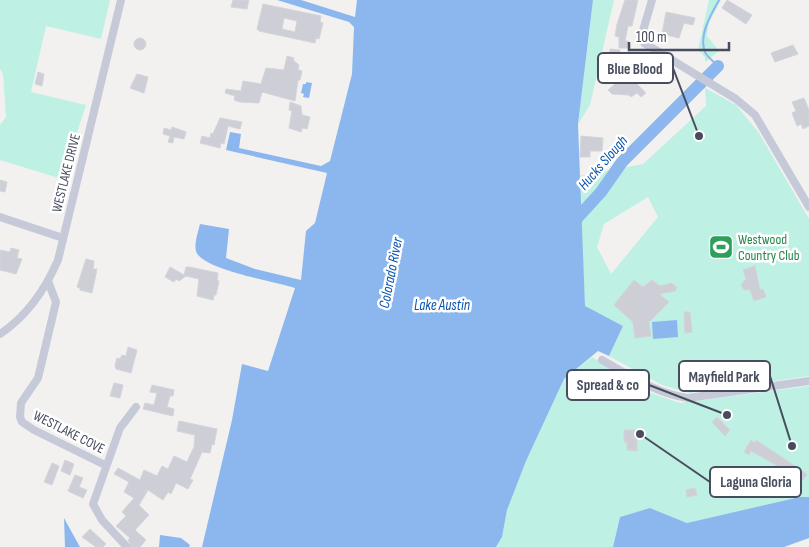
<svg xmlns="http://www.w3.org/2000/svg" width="809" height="547" font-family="'Sofia Sans Condensed',sans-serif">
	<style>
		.green { fill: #bef0e3; fill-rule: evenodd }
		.water { fill: #8bb7ee }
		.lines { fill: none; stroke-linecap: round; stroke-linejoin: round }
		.stream { stroke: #8bb7ee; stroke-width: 2 }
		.river { stroke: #8bb7ee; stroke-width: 12 }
		.building { fill: #cdced6; stroke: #d4d4db; fill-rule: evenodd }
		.minor { stroke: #c6cad8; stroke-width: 8 }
		.labels { text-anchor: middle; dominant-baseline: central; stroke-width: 5; stroke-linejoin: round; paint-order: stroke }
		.street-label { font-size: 14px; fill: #474c5e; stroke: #fff }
		.leisure-label { font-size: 14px; fill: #27864d; stroke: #fff; text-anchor: start }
		.water-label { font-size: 15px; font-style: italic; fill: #0a53ae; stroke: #fff }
		.leader { fill: none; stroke: #474c5e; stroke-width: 2 }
		.callout-dot { fill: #474c5e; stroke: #fff; stroke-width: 2 }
		.callout { fill: #fff; stroke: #474c5e; stroke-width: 2 }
		.callout-label { font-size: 15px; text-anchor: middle; font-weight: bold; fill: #474c5e }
	</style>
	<rect width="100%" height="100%" fill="#f2f1f0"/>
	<!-- green -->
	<g class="green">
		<polygon points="0,0 110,0 101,39 46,26 31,92 86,105 62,179 0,160 0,125 6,117 3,74 0,69"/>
		<polygon points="593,0 614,0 590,105 578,124"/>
		<polygon points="709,0 721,0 709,22 707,36 719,51 705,62 705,57 698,50"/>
		<path d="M705,88L736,105L759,133L809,219V376L689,393L662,385L609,356L623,326L585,307L579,176L643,164L706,106ZM648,197L658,217L611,274L597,247L604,224Z"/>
		<polygon points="592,357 648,392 680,403 809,386 809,497 687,523 650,508 620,517 613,547 496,547 502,537 507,510 526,461 564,379"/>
	</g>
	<!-- water -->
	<g class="water">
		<path d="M277,0H301L355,17L357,0H593L578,124L585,306L623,326L609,356L598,351L564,379L526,461L507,510L502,537L496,547H202L232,420L242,364L268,371L295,288C276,282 200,269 196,251C194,244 198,232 200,224L229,229L226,258L255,269L301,280L306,231L315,223L327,173L226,150L230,132L241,134L239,148L321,166L330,161L352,74L354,27L349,22Z"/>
		<polygon points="306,82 312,83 309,98 303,97 304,94 301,93 303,84 306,84"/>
		<polygon points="677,320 678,337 653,339 652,322"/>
		<polygon points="800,497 809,497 809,538 784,547 613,547 620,517 650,508 687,523"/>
		<polygon points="64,518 80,547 65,547"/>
		<polygon points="160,535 181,538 190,545 189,547 159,547"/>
	</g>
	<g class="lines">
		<!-- stream -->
		<path class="stream" d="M718,66C714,62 709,58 706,54C697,38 711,14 719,0"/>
		<!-- river -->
		<polyline class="river" points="569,227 601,192 622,162 718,66"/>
	</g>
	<!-- building -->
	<g class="building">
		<polygon points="233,0 249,0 247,9 231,7"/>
		<polygon points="625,0 638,0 632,26 628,26 625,41 628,41 628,48 619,48 619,37 615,36 617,24"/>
		<polygon points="727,0 752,15 746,24 722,8"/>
		<path d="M263,4L321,16L320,22L323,23L319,39L316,38L315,43L259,31L257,29ZM284,18L297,21L295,32L282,29Z"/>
		<polygon points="666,12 695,18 693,25 684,23 679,38 662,34"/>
		<circle cx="140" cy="44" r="6"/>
		<polygon points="793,45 798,54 775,62 771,53"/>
		<polygon points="610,49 620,50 618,74 608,73"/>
		<polygon points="287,56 294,58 293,60 299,65 298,70 302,71 300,80 298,80 295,101 262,92 259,103 240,102 234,100 235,96 225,93 226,89 241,91 243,81 261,84 266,68 284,70"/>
		<polygon points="38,72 44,74 42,86 35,84"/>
		<polygon points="137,74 148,77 144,93 130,88"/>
		<polygon points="627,74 646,93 641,97 637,93 631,97 629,95 612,94 608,90"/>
		<polygon points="804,98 809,110 809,126 803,129 801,124 797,126 792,113 796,111 792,102"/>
		<polygon points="290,102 301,106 302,115 310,117 307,129 302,128 301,132 289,128 292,111 289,110"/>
		<polygon points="220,118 242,122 240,129 228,126 224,144 221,143 220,148 200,143 202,136 210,138 211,133 213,134"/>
		<polygon points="172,127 186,132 184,139 174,137 173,143 168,142 170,136 163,134 164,128 171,130"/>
		<polygon points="581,136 603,138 602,151 590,151 590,157 580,157"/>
		<polygon points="0,180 7,182 5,192 0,191"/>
		<polygon points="11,248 19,250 17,258 22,259 16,274 0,270 0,250 10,252"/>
		<polygon points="86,259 94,261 93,269 97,269 92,293 80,290 80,288 77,287"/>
		<polygon points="755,266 760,290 763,289 766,297 754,301 750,290 744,290 741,285 746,279 743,270"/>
		<polygon points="170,267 184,275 186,267 189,267 218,273 217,280 219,281 216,295 214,295 213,300 197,296 199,279 186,276 179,281 176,279 174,282 165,277"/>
		<polygon points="634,280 643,287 652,280 660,286 671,283 677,287 675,291 659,294 669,302 649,322 651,336 635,338 633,322 614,305"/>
		<polygon points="684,312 690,312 692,332 685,333"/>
		<polygon points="128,347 137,350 131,373 116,369 115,365 117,358 120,359 122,355 126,356"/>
		<polygon points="114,383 123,385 120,398 110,396"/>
		<polygon points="152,385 174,390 173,396 170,396 167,407 174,409 173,416 143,409 145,403 154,405 157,393 150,392"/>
		<polygon points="717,417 730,430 725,436 712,422"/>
		<polygon points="179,421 217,429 214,445 212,444 210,453 202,452 190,479 193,480 188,489 176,483 171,494 168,492 163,500 148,490 139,505 149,515 135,530 146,540 140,547 132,547 128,540 130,538 116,526 126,516 122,512 134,498 124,492 129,482 114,474 118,468 140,480 144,470 157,476 162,466 168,469 174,456 187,462 194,447 195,435 177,431"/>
		<polygon points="624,430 637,430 637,451 627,450 627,442 624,442"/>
		<polygon points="751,440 755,443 756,440 807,474 803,480 751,451 749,455 744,452"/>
		<polygon points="65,460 74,464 70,475 61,471"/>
		<polygon points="52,463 59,466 52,485 44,482"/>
		<polygon points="778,471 777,483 764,483 758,487 758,497 748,497 748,492 737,491 737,481 749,482 760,474"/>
		<polygon points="75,475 83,478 79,487 87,490 83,498 68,491"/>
		<polygon points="695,488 697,495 687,497 686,490"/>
		<polygon points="90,529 106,544 103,547 96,547 82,537"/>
	</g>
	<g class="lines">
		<!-- minor -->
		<g class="minor">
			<polyline points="652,0 642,34 644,43 736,99 755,115 809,207"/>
			<polyline points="0,217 63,238"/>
			<polyline points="48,281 56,302 38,378 21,403 20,417 22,422 34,430 105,465"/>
			<path d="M0,334C27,316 45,290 58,260L121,0"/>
			<path d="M602,360C629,375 657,394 688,398L809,381"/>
			<polyline points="127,547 102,520 93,504 120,428 136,407"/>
		</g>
	</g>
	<!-- icons -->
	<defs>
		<symbol id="stadium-square" viewBox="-11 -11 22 22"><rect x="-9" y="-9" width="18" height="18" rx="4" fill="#2e9e5b" stroke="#fff"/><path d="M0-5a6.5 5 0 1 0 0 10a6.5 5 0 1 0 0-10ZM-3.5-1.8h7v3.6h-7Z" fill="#fff"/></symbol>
	</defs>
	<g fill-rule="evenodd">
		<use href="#stadium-square" x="707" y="233" width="28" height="28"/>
	</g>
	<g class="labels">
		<!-- street labels -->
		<g class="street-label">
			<text transform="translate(66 173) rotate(-76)">WESTLAKE DRIVE</text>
			<text transform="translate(69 432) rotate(27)">WESTLAKE COVE</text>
		</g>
		<!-- leisure labels -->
		<g class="leisure-label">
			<text x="738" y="239">Westwood<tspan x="738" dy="16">Country Club</tspan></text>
		</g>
		<!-- water labels -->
		<g class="water-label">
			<text transform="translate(603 163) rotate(-49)">Hucks Slough</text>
			<text transform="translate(391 273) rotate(-79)">Colorado River</text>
			<text x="442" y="305">Lake Austin</text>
		</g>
	</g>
	<!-- callouts -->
	<path class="leader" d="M699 136L673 68M792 446L770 376M727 415L649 385M640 434L710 482"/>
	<g class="callout-dot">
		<circle cx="699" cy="136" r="5"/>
		<circle cx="792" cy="446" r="5"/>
		<circle cx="727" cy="415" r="5"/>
		<circle cx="640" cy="434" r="5"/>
	</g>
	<g class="callout">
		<rect x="598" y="53" width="75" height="30" rx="5"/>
		<rect x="679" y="361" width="91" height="30" rx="5"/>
		<rect x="567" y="370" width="82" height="30" rx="5"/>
		<rect x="710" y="467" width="91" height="30" rx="5"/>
	</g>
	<g class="callout-label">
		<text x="635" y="74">Blue Blood</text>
		<text x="724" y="382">Mayfield Park</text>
		<text x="608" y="390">Spread &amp; co</text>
		<text x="756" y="487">Laguna Gloria</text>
	</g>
	<!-- scale -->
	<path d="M629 42v8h100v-8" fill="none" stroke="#474c5e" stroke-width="2.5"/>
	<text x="636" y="42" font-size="15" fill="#474c5e" stroke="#ffffff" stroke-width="4" paint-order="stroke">100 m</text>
</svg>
